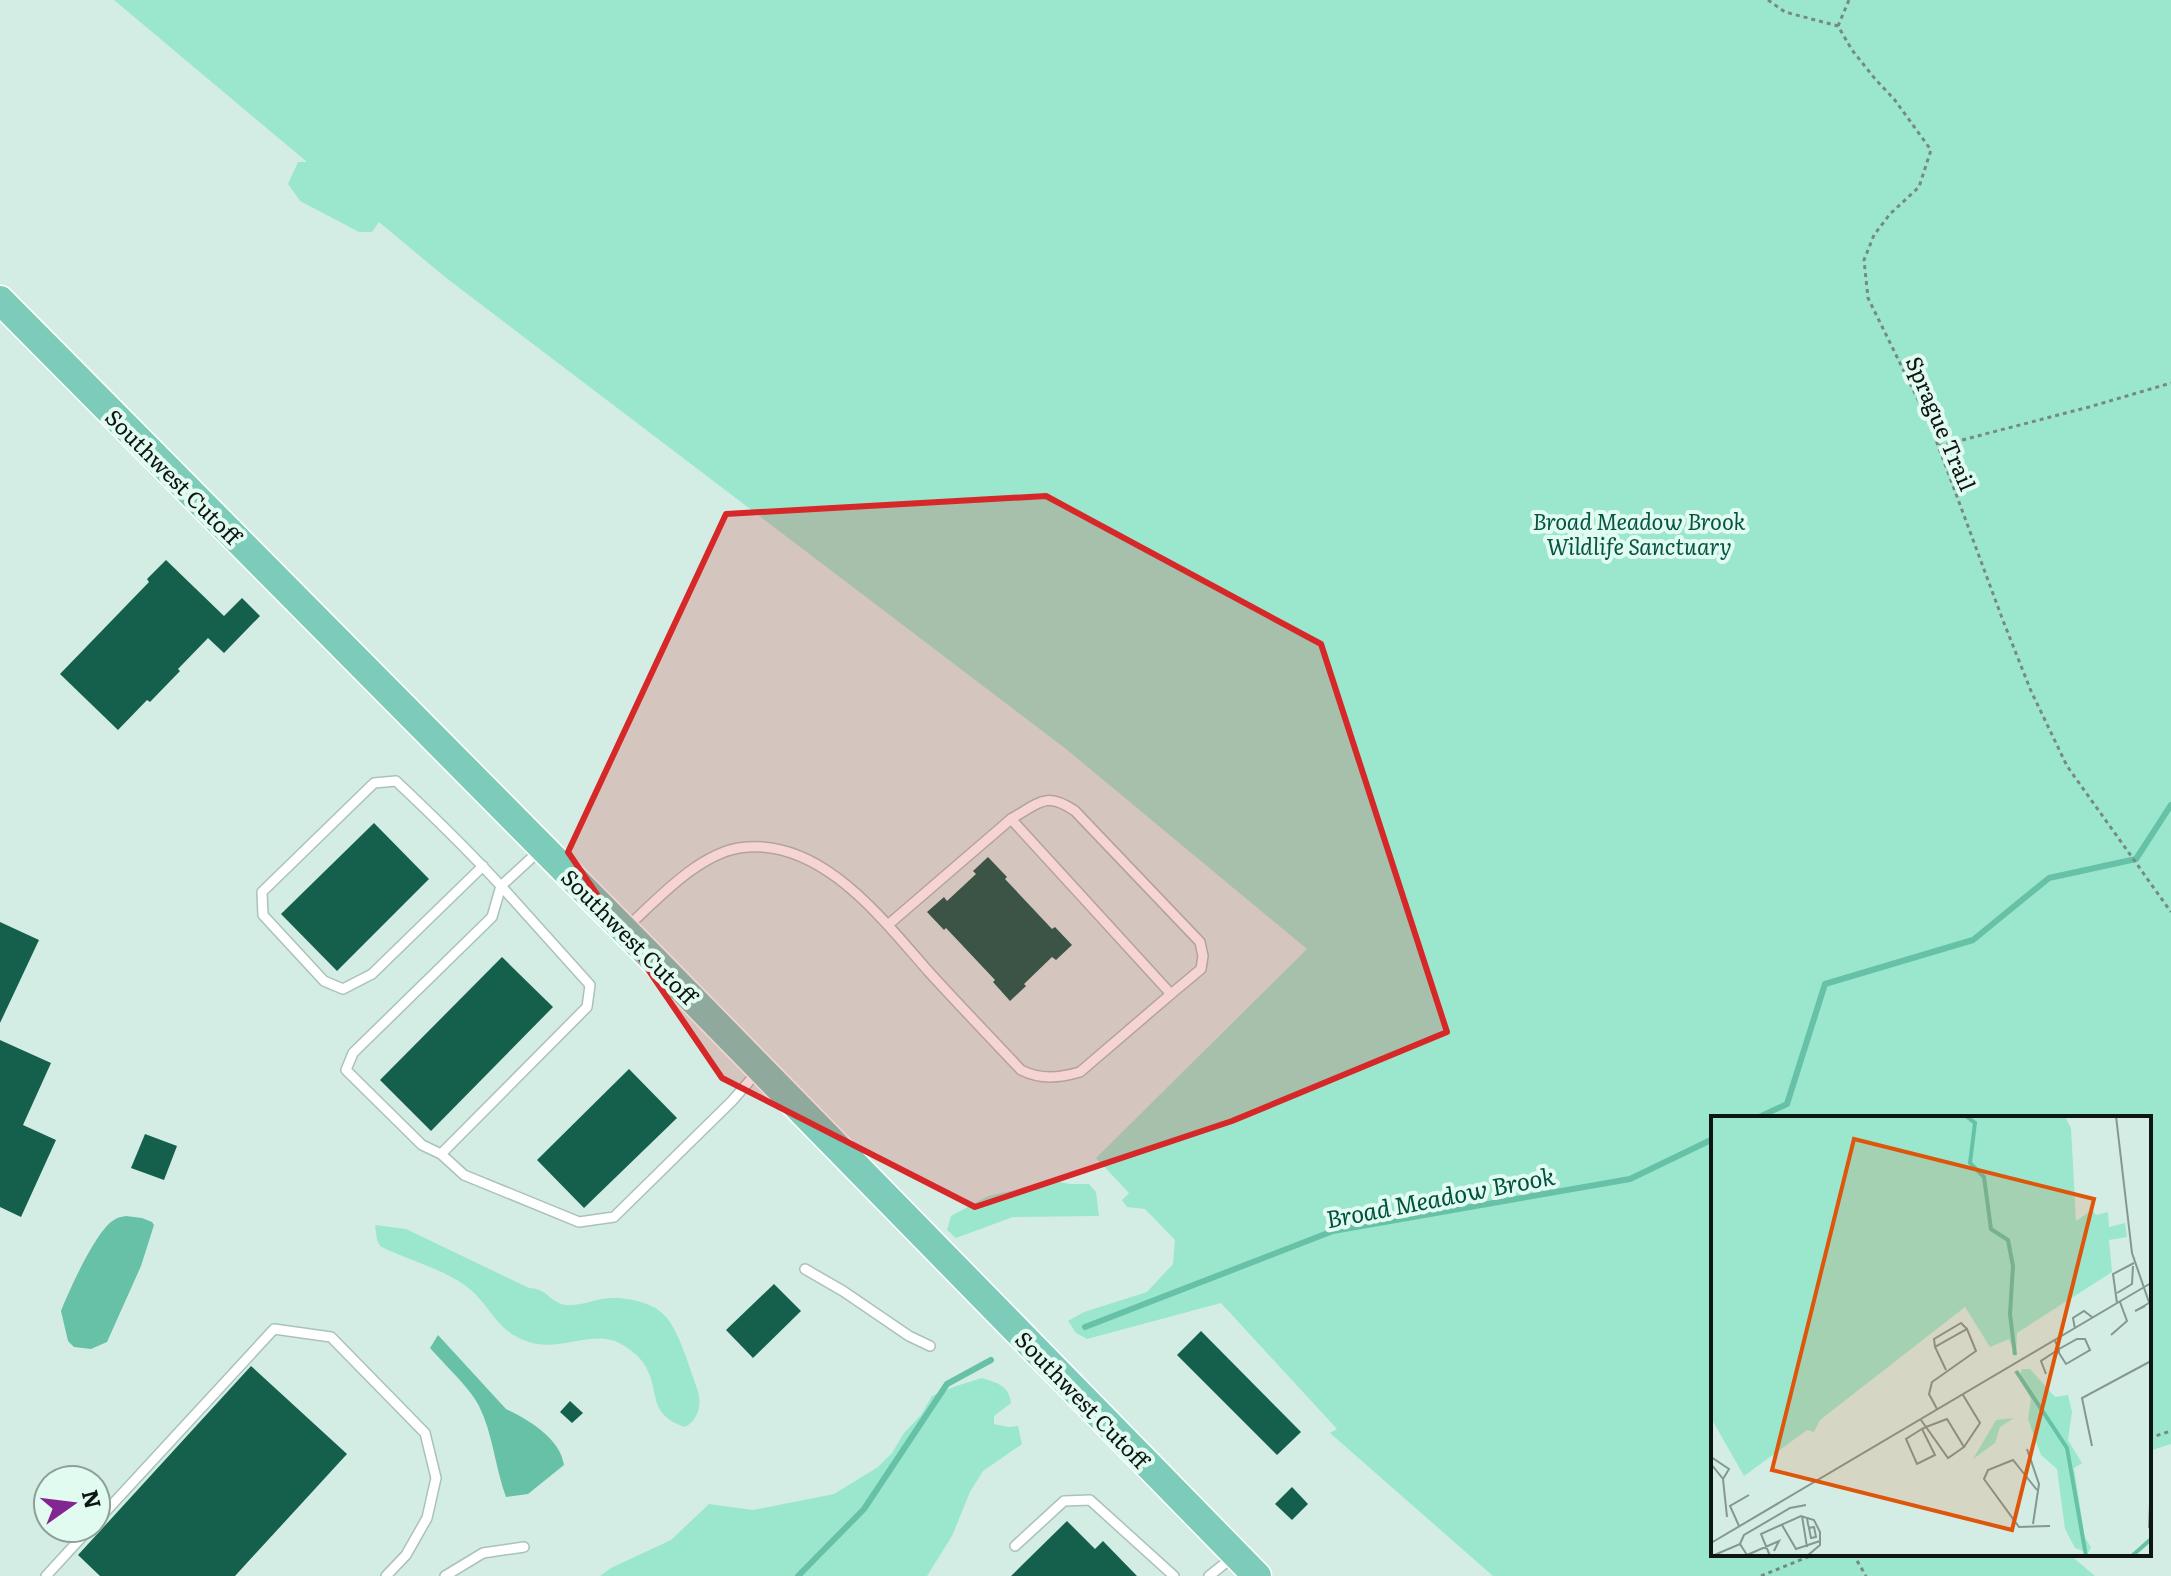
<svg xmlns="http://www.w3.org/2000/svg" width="2171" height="1576" font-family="Literata,serif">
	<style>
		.green { fill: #9ae7ce }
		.water { fill: #67c1a6 }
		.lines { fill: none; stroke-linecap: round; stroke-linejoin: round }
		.stream { stroke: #67c1a6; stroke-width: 6 }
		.building { fill: #15604d }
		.service-casing { stroke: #aac2ba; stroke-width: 12 }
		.primary-casing { stroke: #fff; stroke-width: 31 }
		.path { stroke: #788983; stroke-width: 3; stroke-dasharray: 4 4; stroke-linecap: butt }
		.service { stroke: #fff; stroke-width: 9 }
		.primary { stroke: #7dcbb9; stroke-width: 28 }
		.marked { fill: #d62828; fill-opacity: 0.2; stroke: #d62828; stroke-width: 6; stroke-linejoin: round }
		.labels { text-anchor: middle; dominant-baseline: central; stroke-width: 8; stroke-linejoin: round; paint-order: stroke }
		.street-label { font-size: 22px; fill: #0d1613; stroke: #e1fbf1 }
		.park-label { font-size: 22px; font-style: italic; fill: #065544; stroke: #e1fbf1 }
		.water-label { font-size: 24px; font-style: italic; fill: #00513f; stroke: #e1fbf1 }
		.inset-river { fill: none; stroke: #67c1a6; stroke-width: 4 }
		.inset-road { fill: none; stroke: #849790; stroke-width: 2 }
		.view { fill: #dd560c; fill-opacity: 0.15; stroke: #dd560c; stroke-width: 4 }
		.inset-edge { fill: none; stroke: #0d1613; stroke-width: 4 }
	</style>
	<rect width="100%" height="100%" fill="#d4ede4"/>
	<!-- green -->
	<g class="green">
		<polygon points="114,0 2171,0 2171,1444 2149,1451 2149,1118 1713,1118 1713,1554 2069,1554 2095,1576 1493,1576 1330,1433 1337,1429 1221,1303 1087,1339 1076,1333 1068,1321 1084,1312 1147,1292 1173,1264 1175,1240 1145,1209 1127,1207 1122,1200 1129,1193 1096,1158 1307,949 1066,749 445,277 379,222 372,232 359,232 300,201 288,184 298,162 307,162"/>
		<polygon points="1054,1181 1070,1184 1089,1184 1096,1192 1099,1216 1013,1217 956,1238 947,1230 951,1216 988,1196"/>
		<path d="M375,1225L406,1229L529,1288C547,1288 551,1304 567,1305C583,1306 599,1297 615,1298C631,1298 656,1304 666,1317C679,1331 691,1372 698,1391C702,1405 698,1420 685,1427C645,1413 662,1392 644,1364C639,1356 630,1349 621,1344C593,1328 559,1354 526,1341C493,1329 491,1303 463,1284C438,1267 407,1260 380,1246L377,1240Z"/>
		<path d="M982,1378C997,1383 1009,1385 1011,1403L994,1416V1424L1008,1427L1018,1426L1022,1444L983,1471L970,1492L952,1536L927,1576H600L611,1568L671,1540L709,1504L753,1510L834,1494L878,1467L892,1453L904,1433L921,1415L932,1396L956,1386Z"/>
	</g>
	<!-- water -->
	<g class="water">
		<path d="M126,1216L142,1218L152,1222L154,1225L141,1266L107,1342L91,1349L74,1347L68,1341L61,1311C69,1291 96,1230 114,1220C118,1217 121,1217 126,1216Z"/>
		<path d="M438,1335L506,1409C528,1419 561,1439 564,1465L528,1494L506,1497C495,1467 493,1434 479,1406C470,1388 444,1364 430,1348Z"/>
	</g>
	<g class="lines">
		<!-- stream -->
		<g class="stream">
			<polyline points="1757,1118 1787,1104 1825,984 1973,940 2049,878 2136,859 2171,805"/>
			<polyline points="1085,1327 1333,1231 1630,1179 1713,1139"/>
			<polyline points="798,1576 864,1509 947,1384 991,1360"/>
		</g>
	</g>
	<!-- building -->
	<g class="building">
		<polygon points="166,560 224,616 242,598 260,616 224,653 208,638 178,669 180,671 150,702 147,700 118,730 60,674 149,582 147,579"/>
		<polygon points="374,823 429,879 337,971 281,914"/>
		<polygon points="988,857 1007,877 1005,879 1052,929 1055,927 1072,945 1056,960 1052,957 1024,984 1026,986 1010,1001 993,982 995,980 946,928 944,930 927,912 944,897 947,901 976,874 973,871"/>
		<polygon points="0,922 39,940 0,1023"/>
		<polygon points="502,957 553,1007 431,1131 380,1080"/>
		<polygon points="0,1040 51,1063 23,1125 56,1140 21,1217 0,1207"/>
		<polygon points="629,1069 677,1118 584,1208 537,1160"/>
		<polygon points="145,1134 177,1146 164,1180 131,1168"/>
		<polygon points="774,1284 801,1311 753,1358 726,1330"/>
		<polygon points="1201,1331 1301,1432 1277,1455 1177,1355"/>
		<polygon points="251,1366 347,1454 235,1576 100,1576 78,1555"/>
		<polygon points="570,1401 583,1413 572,1423 560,1412"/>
		<polygon points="1292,1487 1308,1504 1292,1520 1275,1504"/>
		<polygon points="1067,1521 1095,1549 1103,1541 1137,1576 1011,1576"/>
	</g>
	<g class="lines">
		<defs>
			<g id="service">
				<path d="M1011,819C1039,803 1046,791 1075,811L1200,942L1203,956L1201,969L1171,994"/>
				<path d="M483,866L372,974L343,989L324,981L263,915L262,892L374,783L396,781C432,815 467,849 501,886L492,917L353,1053L346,1070L422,1145L441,1154L587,1007L590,985L501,886L539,851"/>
				<path d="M626,928C657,900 697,855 739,848C820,835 883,920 929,972C959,1005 990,1037 1021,1070C1041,1080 1059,1078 1080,1072L1171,994L1011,819L889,924"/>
				<polyline points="441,1154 464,1175 579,1222 614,1217 732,1101 759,1070"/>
				<polyline points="805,1269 843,1291 909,1336 930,1346"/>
				<polyline points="96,1522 274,1329 331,1337 425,1433 436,1478 427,1518 406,1555 386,1576"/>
				<polyline points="1015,1546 1064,1501 1090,1500 1174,1576"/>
				<polyline points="46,1576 90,1528"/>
				<polyline points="445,1576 483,1553 524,1547"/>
				<polyline points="1209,1576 1233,1557"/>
			</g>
			<polyline id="primary" points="0,300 660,966 1257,1576"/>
		</defs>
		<!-- service casing -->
		<use href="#service" class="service-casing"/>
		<!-- primary casing -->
		<use href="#primary" class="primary-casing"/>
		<!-- path -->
		<g class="path">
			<polyline points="1768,0 1785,12 1838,26 1852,50 1876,80 1894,99 1931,150 1919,187 1890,214 1874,235 1864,260 1868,298 1930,424 2002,618 2031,691 2067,766 2171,912"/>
			<polyline points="1838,26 1849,0"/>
			<polyline points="1939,446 2089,407 2171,383"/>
			<polyline points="2149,1438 2171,1431"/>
			<polyline points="1853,1554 1866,1576"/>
			<polyline points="1761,1576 1815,1554"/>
		</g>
		<!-- service -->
		<use href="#service" class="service"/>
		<!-- primary -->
		<use href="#primary" class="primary"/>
	</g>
	<!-- marked area -->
	<path class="marked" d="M1046,496L1321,644L1447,1032L1232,1121L975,1207L722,1078L568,852L726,514Z"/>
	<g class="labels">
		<!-- street labels -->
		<g class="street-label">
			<text transform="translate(1942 423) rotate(67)">Sprague Trail</text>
			<text transform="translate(174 476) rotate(45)">Southwest Cutoff</text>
			<text transform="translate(630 936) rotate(45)">Southwest Cutoff</text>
			<text transform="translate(1083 1399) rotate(46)">Southwest Cutoff</text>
		</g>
		<!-- park labels -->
		<g class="park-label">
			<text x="1639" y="520">Broad Meadow Brook<tspan x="1639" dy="25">Wildlife Sanctuary</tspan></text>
		</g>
		<!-- water labels -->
		<g class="water-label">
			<text transform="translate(1440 1196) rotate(-11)">Broad Meadow Brook</text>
		</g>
	</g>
	<!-- overview -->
	<g transform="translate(1711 1116)">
		<rect width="440" height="440" fill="#d4ede4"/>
		<path d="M0,0L354,1L360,12L365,105L381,94L385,99L397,96L398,111L414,107L416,121L398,124L401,156L306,217L305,241L298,223L279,231L254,191L109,304L103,316L96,314L33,360L0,302ZM311,253H319L344,281L357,279L361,296L357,324L371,347L363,352L374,422L380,431L377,437L364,432L354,413L346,353L330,339L323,320L317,303L320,283L308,261ZM303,302L289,311L284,327L262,343L285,304Z" fill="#9ae7ce"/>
		<path class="inset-river" d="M255,0L264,7L259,47L273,61L280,113L297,124L302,150L299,198L304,239M305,255L356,332L375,440M421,440L440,423"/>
		<path class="inset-road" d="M405,0L421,137L440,192M406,177L421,168L422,150M406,187L402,158L423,147M434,190L424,195L438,187M364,213L362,202L373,195L381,201M400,219L416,205L409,186M224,231L223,223L250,207L256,213M335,258L330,245L348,233L366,223H374L379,234L355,248L348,237V233L344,225M252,279L269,307L253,331M226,293L218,278L221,266L265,235L256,213L224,231L235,254M210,304L215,311L236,303L253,331L237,342L215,311L211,313L206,316L195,323L206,348L224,339L211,313M439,309L440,362M381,330L371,282L440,245M316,333L328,368L322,408M0,341L18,353L12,363M0,348L12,363L16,401M326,374L302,344L277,354L273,363L308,411L339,410M91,400L96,431M96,402L97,408L98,412L100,422L105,421L103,411L98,412M71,409L85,433L109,425M28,410L19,390L38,379M438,412L440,362M0,427L440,167M29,428L33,419L79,392L95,389M36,439L68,425L63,435M1,440L29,428L36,439M59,440L50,418L90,400L103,404L109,416V429L96,440"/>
		<path class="view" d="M143,23L383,83L301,414L61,354Z"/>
		<rect width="440" height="440" class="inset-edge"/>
	</g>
	<!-- north arrow -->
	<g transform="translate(72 1504) rotate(76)"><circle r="38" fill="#e1fbf1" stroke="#8c9f98" stroke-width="2"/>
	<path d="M0-6L14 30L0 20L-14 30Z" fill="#832691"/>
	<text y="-12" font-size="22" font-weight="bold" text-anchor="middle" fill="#0d1613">N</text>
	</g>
</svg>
